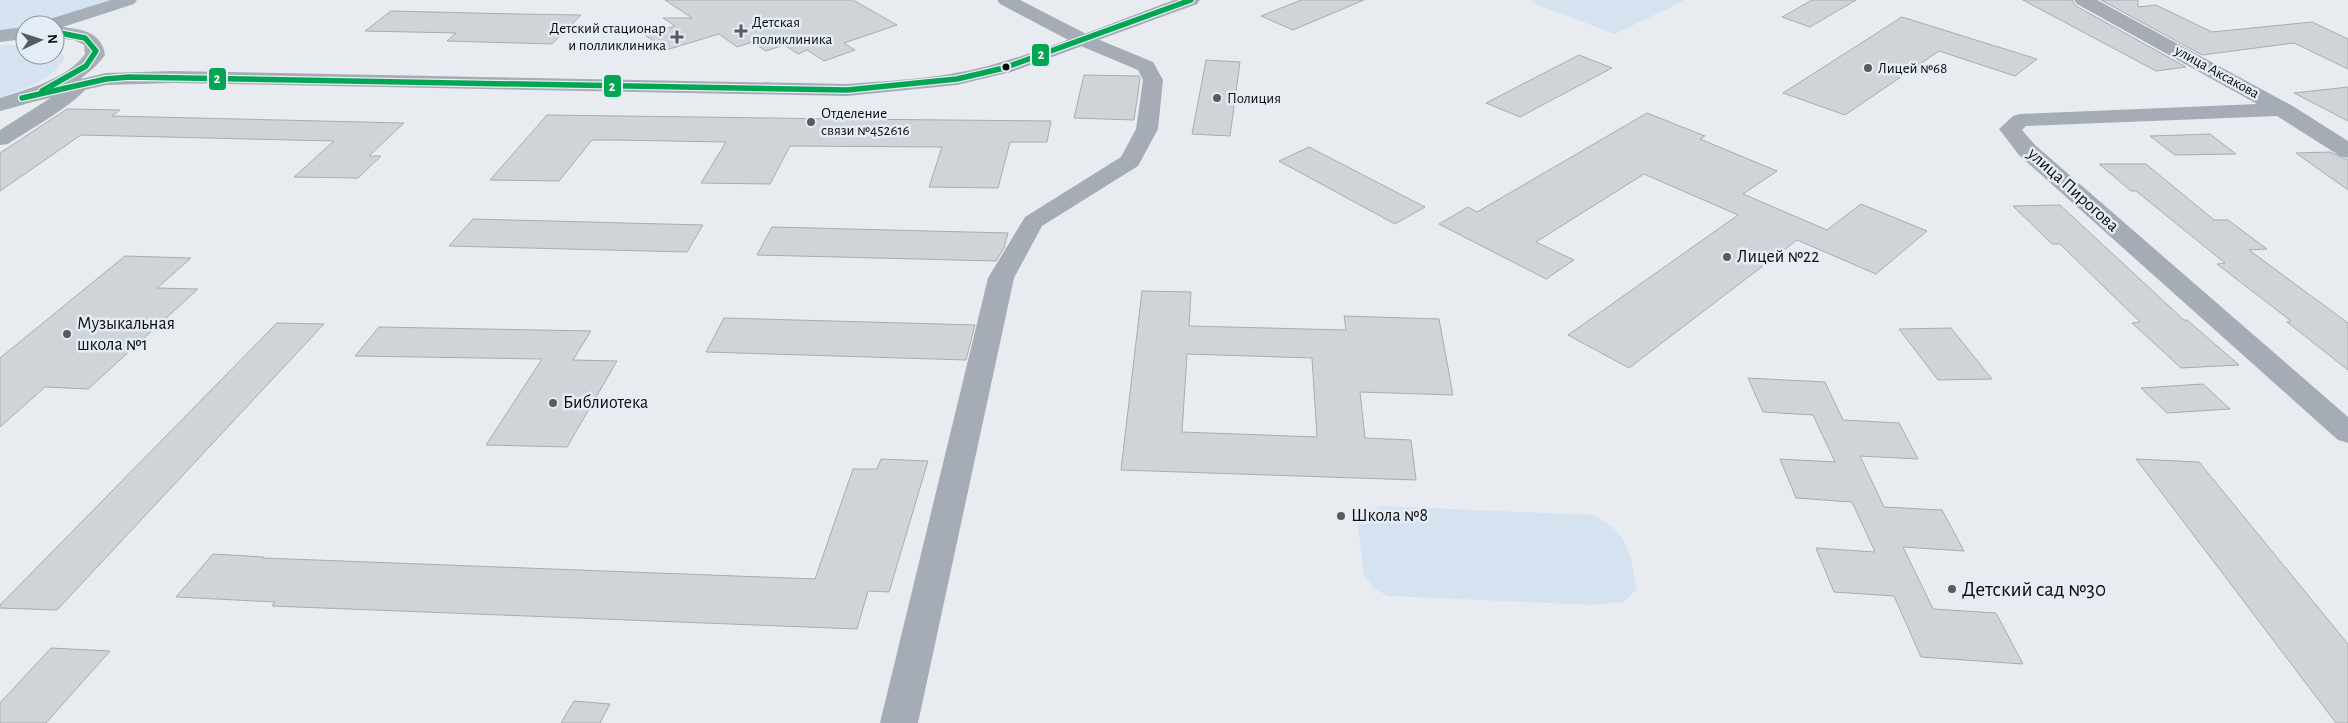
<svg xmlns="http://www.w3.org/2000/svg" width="2348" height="723" font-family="'Alegreya Sans',sans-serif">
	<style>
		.green { fill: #d5e2ef }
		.building { fill: #d0d3d7; stroke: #a8acaf; fill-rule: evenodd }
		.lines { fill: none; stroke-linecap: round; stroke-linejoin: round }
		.minor { fill: #a5acb5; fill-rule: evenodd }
		.tertiary { fill: #a5acb5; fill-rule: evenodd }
		.primary { fill: #a6afb8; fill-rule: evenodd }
		.bus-1-casing { stroke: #e4ecf5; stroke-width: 8 }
		.bus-1 { stroke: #00a651; stroke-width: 5.5 }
		.poi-dot { fill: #585b5f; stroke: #e4ecf5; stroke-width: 2 }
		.bus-dot { fill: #0a0d10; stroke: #e4ecf5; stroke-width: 2 }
		.labels { text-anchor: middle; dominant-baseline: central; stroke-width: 5; stroke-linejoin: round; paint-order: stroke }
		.far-poi-label { font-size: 15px; fill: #0a0d10; stroke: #e4ecf5; text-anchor: start }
		.far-street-label { font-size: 15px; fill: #0a0d10; stroke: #e4ecf5 }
		.street-label { font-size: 18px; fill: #0a0d10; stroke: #e4ecf5 }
		.poi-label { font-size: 18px; fill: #0a0d10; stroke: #e4ecf5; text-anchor: start }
		.near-poi-label { font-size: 21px; fill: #0a0d10; stroke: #e4ecf5; text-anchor: start }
		.line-badge { stroke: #e4ecf5; stroke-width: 2 }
		.badge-label { font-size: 14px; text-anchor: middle; font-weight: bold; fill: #fff }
	</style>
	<rect width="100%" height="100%" fill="#e8ecf1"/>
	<!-- green -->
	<g class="green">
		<path d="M0,0H121C90,11 58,25 25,25V27L0,31Z"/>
		<polygon points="1535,0 1685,0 1615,34 1530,2"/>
		<path d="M25,44V55H55V48L63,54L64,59C52,81 22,90 0,97V46Z"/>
		<path d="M1380,506L1593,515C1630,534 1629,551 1637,589L1624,602L1593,605L1388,596L1375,589L1364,576L1358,526L1366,513Z"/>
	</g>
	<!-- building -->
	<g class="building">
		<polygon points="665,0 853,0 897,25 844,43 855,50 824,61 807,50 798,54 784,45 766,51 752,42 737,47 719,34 666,50 645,35 675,26 663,18 692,18"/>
		<polygon points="1301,0 1364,0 1293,30 1261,16"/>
		<polygon points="1812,0 1856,0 1810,27 1782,17"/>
		<polygon points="2023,0 2072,0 2076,6 2186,67 2156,71"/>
		<polygon points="2101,0 2138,0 2138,7 2156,5 2212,32 2312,22 2348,39 2348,69 2294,43 2202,55"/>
		<polygon points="391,11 517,14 581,15 552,44 447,41 456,33 365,31"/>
		<polygon points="1902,17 2037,59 2015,76 1939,51 1845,115 1783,93"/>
		<polygon points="1579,55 1612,68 1520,117 1486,103"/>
		<polygon points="1206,60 1240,62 1230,136 1192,134"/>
		<polygon points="1084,75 1139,76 1140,79 1134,120 1074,118"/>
		<polygon points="2348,87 2348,121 2294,93"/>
		<polygon points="67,109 120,110 112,116 404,123 369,156 381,156 358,178 294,177 334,141 81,135 0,191 0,153"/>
		<polygon points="1647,113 1705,136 1700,139 1777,171 1743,194 1827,230 1861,204 1927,231 1876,274 1797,240 1629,368 1568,335 1738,215 1644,174 1536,242 1574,260 1546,279 1439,224 1468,207 1477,212"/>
		<polygon points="547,115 844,119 1051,121 1047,142 1010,142 998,188 929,187 942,147 790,146 770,184 701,183 726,142 614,140 592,140 559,181 490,180"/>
		<polygon points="2210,134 2236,154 2175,155 2150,136"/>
		<polygon points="1309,147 1425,207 1395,224 1279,161"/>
		<polygon points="2330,152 2348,160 2348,190 2296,153"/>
		<polygon points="2099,164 2146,164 2214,220 2228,220 2267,249 2249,250 2348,323 2348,370 2287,322 2291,321 2217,264 2225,263 2136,191 2131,191"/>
		<polygon points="2060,205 2184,320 2187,320 2239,365 2181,368 2132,323 2140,322 2060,244 2052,244 2013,206"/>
		<polygon points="473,219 703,225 687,252 449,246"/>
		<polygon points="772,227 1008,233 1004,248 996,261 757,255"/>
		<polygon points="125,256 191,258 157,288 198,289 88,389 45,387 0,427 0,358"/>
		<path d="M1142,291L1191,292L1189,326L1346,330L1344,316L1439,319L1453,395L1360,392L1365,438L1411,440L1416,480L1121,470ZM1187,354L1312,358L1317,437L1182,432Z"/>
		<polygon points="724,318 975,325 966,360 706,352"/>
		<polygon points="277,323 324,324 57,610 0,608 0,605"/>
		<polygon points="379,327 591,331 573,360 617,361 567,447 486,445 542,359 355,356"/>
		<polygon points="1951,328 1992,379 1938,380 1899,329"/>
		<polygon points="1748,378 1825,382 1843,420 1899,423 1918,459 1860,456 1884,507 1942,510 1964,551 1903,547 1933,609 1996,613 2023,664 1921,657 1894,596 1834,592 1816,548 1875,552 1852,502 1796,498 1780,459 1835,462 1813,415 1763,412"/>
		<polygon points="2203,384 2230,409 2167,413 2141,388"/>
		<polygon points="881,459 928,461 889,592 868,591 857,629 272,606 275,602 176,597 213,554 264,557 263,558 815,579 853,469 877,469"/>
		<polygon points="2136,459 2199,462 2348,644 2348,723 2336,723"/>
		<polygon points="51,648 110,651 46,723 0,723 0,703"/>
		<polygon points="574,701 610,704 600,723 561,723"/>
	</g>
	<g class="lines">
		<!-- minor -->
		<g class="minor">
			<polygon points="997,0 1020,0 1090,36 1153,62 1163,80 1158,129 1138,166 1042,226 1014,278 918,723 880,723 988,278 1025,217 1121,157 1136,129 1143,80 1138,70 1076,44 1000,4"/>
			<polygon points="2074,0 2097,0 2291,105 2348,141 2348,158 2340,156 2277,116 2026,126 2022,130 2035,145 2348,417 2348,443 2338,440 2019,155 1999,129 2013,116 2020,114 2257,104 2077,4"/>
			<path d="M80,78L87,80L90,84C75,105 30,129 8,144L0,145V130L49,99L73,80Z"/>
		</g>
		<!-- tertiary -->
		<path class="tertiary" d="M1174,0H1200L1197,4L1011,72L957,85L847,96L173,83L106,85L28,103L21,101L18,97L21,93L106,73L173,71L847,84C897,80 949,78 998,63C1058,46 1116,21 1174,0Z"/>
		<!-- primary -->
		<g class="primary">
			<path d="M111,0H137L134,4L63,27C83,29 102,33 105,55C82,87 37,102 0,111V98C28,89 67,79 85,54L84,45L74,40L55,38V25H41L43,21Z"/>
			<polygon points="25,27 25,39 0,42 0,30"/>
		</g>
		<defs>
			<g id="bus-1">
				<polyline points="42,91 86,66 96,51 85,38 55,32"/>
				<polyline points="22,98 106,79 129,77 847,90 957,79 1004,68 1191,0"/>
			</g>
		</defs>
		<!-- bus-1 casing -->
		<use href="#bus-1" class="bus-1-casing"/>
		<!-- bus-1 -->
		<use href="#bus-1" class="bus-1"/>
	</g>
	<!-- markers -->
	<g class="poi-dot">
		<path d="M738.5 23.5h5v5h5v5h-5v5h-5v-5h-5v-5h5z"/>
		<path d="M674.5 29.5h5v5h5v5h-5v5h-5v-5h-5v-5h5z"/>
		<circle cx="1868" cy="68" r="5"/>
		<circle cx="1217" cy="98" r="5"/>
		<circle cx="811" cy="122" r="5"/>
		<circle cx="1727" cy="257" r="5"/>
		<circle cx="67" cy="334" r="5"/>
		<circle cx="553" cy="403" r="5"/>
		<circle cx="1341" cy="516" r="5"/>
		<circle cx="1952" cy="589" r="5"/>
	</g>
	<circle class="bus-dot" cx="1006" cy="67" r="4.5"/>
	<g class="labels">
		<!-- far-poi labels -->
		<g class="far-poi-label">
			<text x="752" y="22">Детская<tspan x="752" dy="17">поликлиника</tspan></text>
			<text x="666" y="28" text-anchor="end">Детский стационар<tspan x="666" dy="17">и полликлиника</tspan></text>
			<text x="1878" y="68">Лицей №68</text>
			<text x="1227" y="98">Полиция</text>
			<text x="821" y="113">Отделение<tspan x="821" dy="17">связи №452616</tspan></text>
		</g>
		<!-- far-street labels -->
		<g class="far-street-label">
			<text transform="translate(2217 72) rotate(29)">улица Аксакова</text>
		</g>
		<!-- street labels -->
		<g class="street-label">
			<text transform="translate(2073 190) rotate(42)">улица Пирогова</text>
		</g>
		<!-- poi labels -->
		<g class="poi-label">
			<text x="1737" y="257">Лицей №22</text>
			<text x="77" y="324">Музыкальная<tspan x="77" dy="21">школа №1</tspan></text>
			<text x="563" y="403">Библиотека</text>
			<text x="1351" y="516">Школа №8</text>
		</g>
		<!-- near-poi labels -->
		<g class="near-poi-label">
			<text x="1962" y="589">Детский сад №30</text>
		</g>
	</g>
	<g class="line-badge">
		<rect x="1031" y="43" width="19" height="24" rx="5" fill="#00a651"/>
		<rect x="208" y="67" width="19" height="24" rx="5" fill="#00a651"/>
		<rect x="603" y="74" width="19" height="24" rx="5" fill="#00a651"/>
	</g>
	<g class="badge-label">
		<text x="1041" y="59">2</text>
		<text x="217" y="83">2</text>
		<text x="612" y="91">2</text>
	</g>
	<!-- north arrow -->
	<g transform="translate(40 40) rotate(86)"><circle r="24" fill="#e4ecf5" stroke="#8d9399"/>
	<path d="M0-4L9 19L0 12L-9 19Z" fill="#585b5f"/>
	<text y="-8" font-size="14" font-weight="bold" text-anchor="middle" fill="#0a0d10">N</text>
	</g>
</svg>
